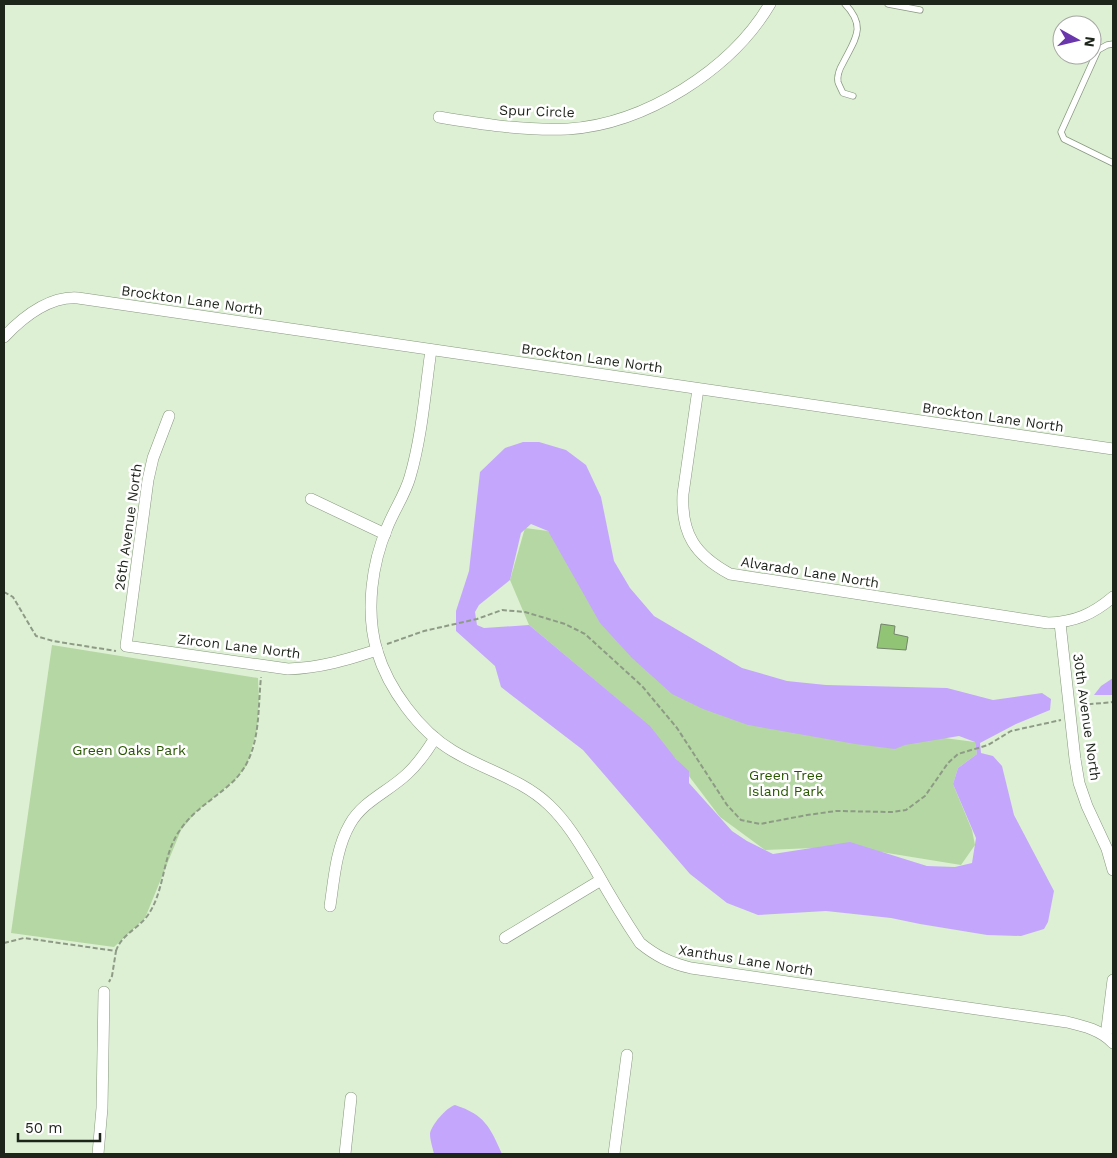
<svg xmlns="http://www.w3.org/2000/svg" width="1117" height="1158" font-family="'Work Sans',sans-serif">
	<style>
		.green { fill: #b5d7a3 }
		.water { fill: #c4a7fc; fill-rule: evenodd }
		.building { fill: #91c575; stroke: #73846b }
		.lines { fill: none; stroke-linecap: round; stroke-linejoin: round }
		.lane-casing { stroke: #87987e; stroke-width: 7 }
		.street-casing { stroke: #87987e; stroke-width: 12 }
		.path { stroke: #8d9b86; stroke-width: 2; stroke-dasharray: 5 2.5; stroke-linecap: butt }
		.lane { stroke: #fff; stroke-width: 5.5 }
		.street { stroke: #fff; stroke-width: 11 }
		.labels { text-anchor: middle; dominant-baseline: central; stroke-width: 5; stroke-linejoin: round; paint-order: stroke }
		.street-label { font-size: 14px; fill: #1d241a; stroke: #fff }
		.park-label { font-size: 14px; fill: #285700; stroke: #fff }
	</style>
	<rect width="100%" height="100%" fill="#ddf0d4"/>
	<!-- green -->
	<g class="green">
		<polygon points="525,528 548,531 697,706 975,742 977,754 958,768 953,784 972,830 975,845 961,865 881,852 813,848 765,850 720,817 676,759 628,708 529,625 510,580"/>
		<polygon points="52,645 258,678 259,700 257,729 247,765 236,779 196,812 181,830 145,918 114,947 11,933"/>
	</g>
	<!-- water -->
	<g class="water">
		<path d="M523,442H539L566,450L586,465L601,497L614,561L630,588L654,616L742,668L787,681L826,685L947,688L993,700L1042,693L1051,699L1050,710L1016,724L980,743L981,753L993,756L1002,766L1014,815L1054,891L1048,922L1044,929L1021,936L987,935L920,924L891,918L826,911L758,915L727,903L690,874L583,750L501,687L495,666L456,631V611L469,571L480,472L505,448ZM531,524L548,531L600,623L632,658L672,694L703,709L748,725L855,744L895,749L905,745L959,736L975,742L977,754L958,768L953,784L976,838L972,863L955,867L927,866L850,842L773,854L747,841L732,831L689,783V771L676,759L650,726L529,625L484,628L477,625L475,612L479,605L510,580L521,533Z"/>
		<polygon points="1113,678 1113,695 1094,695 1101,686"/>
		<path d="M455,1105C485,1115 490,1127 502,1154H434C433,1149 430,1140 430,1134C431,1125 447,1107 455,1105Z"/>
	</g>
	<!-- building -->
	<polygon class="building" points="881,624 895,626 894,634 908,637 906,650 877,648"/>
	<g class="lines">
		<defs>
			<g id="lane">
				<path d="M845,4C867,27 855,39 843,63C840,68 837,76 838,82C839,85 841,89 843,93L853,96"/>
				<polyline points="888,4 920,10"/>
				<polyline points="1113,44 1107,45 1098,50 1061,132 1064,139 1113,163"/>
			</g>
			<g id="street">
				<path d="M439,117C481,124 525,131 568,129C645,124 731,70 770,4"/>
				<path d="M4,337C23,317 50,296 78,298L1113,449"/>
				<path d="M431,350C425,392 422,436 410,477C405,495 394,510 387,528C379,547 374,567 372,587C370,607 371,631 377,651C388,688 419,731 453,751C484,770 522,779 549,805C568,823 581,846 595,869C609,894 624,919 640,943C656,956 670,963 691,968L1067,1022C1084,1026 1101,1030 1113,1043"/>
				<path d="M698,389L683,494C681,534 695,555 730,574L1048,623C1075,622 1093,614 1113,597"/>
				<path d="M169,416L153,458L148,480L126,646L288,669C320,668 346,660 377,650"/>
				<polyline points="311,499 385,534"/>
				<polyline points="1060,623 1075,759 1079,783 1087,806 1107,849 1113,870"/>
				<path d="M330,906C334,879 336,848 350,824C363,801 388,792 407,774C418,764 427,751 435,738"/>
				<polyline points="505,938 601,880"/>
				<polyline points="1106,1036 1113,980"/>
				<polyline points="98,1154 102,1108 104,992"/>
				<polyline points="345,1154 351,1098"/>
				<polyline points="614,1154 627,1055"/>
			</g>
		</defs>
		<!-- lane casing -->
		<use href="#lane" class="lane-casing"/>
		<!-- street casing -->
		<use href="#street" class="street-casing"/>
		<!-- path -->
		<g class="path">
			<polyline points="4,592 13,597 36,636 53,641 116,651"/>
			<polyline points="387,644 424,631 477,619 502,610 525,612 565,624 585,634 642,686 677,728 727,805 741,820 760,824 807,815 836,811 892,812 906,810 925,796 948,763 958,754 988,745 1011,731 1061,720"/>
			<polyline points="1081,705 1113,702"/>
			<polyline points="4,943 24,938 116,951 112,976 109,982"/>
			<path d="M116,951C121,935 138,929 148,915C165,890 162,858 178,833C192,811 210,802 228,786C262,758 257,717 261,677"/>
		</g>
		<!-- lane -->
		<use href="#lane" class="lane"/>
		<!-- street -->
		<use href="#street" class="street"/>
	</g>
	<g class="labels">
		<!-- street labels -->
		<g class="street-label">
			<text transform="translate(537 111) rotate(2)">Spur Circle</text>
			<text transform="translate(192 300) rotate(8)">Brockton Lane North</text>
			<text transform="translate(592 358) rotate(8)">Brockton Lane North</text>
			<text transform="translate(993 417) rotate(8)">Brockton Lane North</text>
			<text transform="translate(128 527) rotate(-82)">26th Avenue North</text>
			<text transform="translate(810 572) rotate(9)">Alvarado Lane North</text>
			<text transform="translate(239 646) rotate(7)">Zircon Lane North</text>
			<text transform="translate(1087 717) rotate(82)">30th Avenue North</text>
			<text transform="translate(746 960) rotate(9)">Xanthus Lane North</text>
		</g>
		<!-- park labels -->
		<g class="park-label">
			<text x="129" y="750">Green Oaks Park</text>
			<text x="786" y="775">Green Tree<tspan x="786" dy="16">Island Park</tspan></text>
		</g>
	</g>
	<!-- border -->
	<rect width="1117" height="1158" fill="none" stroke="#1d241a" stroke-width="10"/>
	<!-- north arrow -->
	<g transform="translate(1077 40) rotate(98)"><circle r="24" fill="#ffffff" stroke="#a5a7a3"/>
	<path d="M0-4L9 19L0 12L-9 19Z" fill="#6a36ac"/>
	<text y="-8" font-size="14" font-weight="bold" text-anchor="middle" fill="#1d241a">N</text>
	</g>
	<!-- scale -->
	<path d="M18 1133v8h82v-8" fill="none" stroke="#1d241a" stroke-width="2.5"/>
	<text x="25" y="1133" font-size="15" fill="#1d241a" stroke="#ffffff" stroke-width="4" paint-order="stroke">50 m</text>
</svg>
